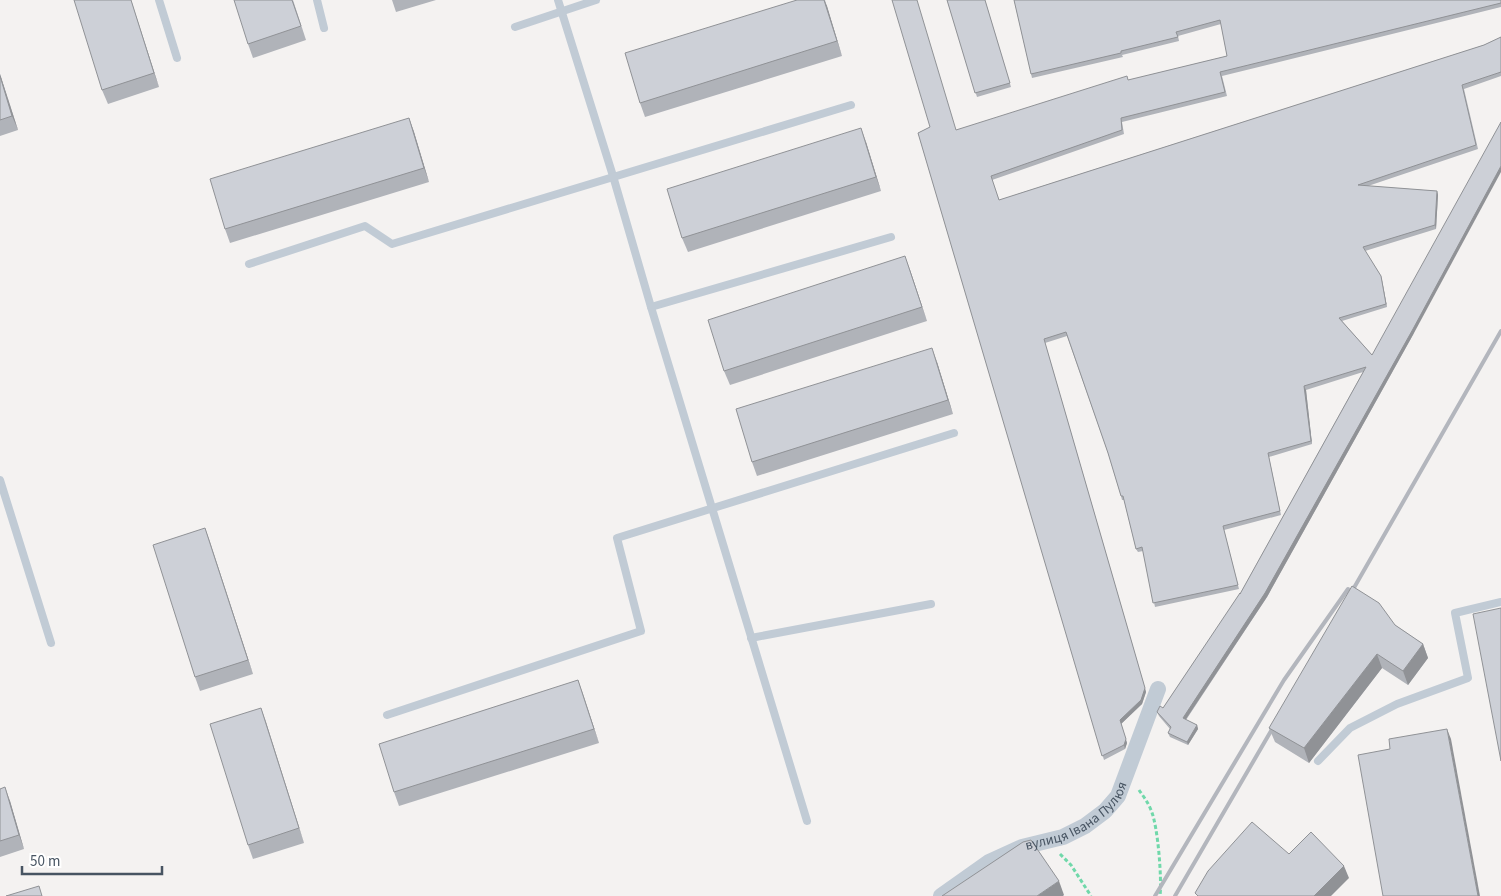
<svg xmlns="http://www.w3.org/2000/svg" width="1501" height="896" font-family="'Source Sans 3',sans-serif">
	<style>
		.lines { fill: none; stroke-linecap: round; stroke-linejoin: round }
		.path { stroke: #70d8aa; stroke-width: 3; stroke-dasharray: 4 2.5; stroke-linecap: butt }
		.lane { stroke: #c1cbd5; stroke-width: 8 }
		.street { stroke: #c1cbd5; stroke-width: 16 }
		.rail { stroke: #b3b6bd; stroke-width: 4 }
		.wall { fill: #b0b3b9 }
		.shaded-wall { fill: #909296 }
		.building { fill: #cdd0d7; stroke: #909296 }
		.labels { text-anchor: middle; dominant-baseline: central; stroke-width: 4; stroke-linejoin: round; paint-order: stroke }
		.street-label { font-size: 14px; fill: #475462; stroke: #fff }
	</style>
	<rect width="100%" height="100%" fill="#f4f2f1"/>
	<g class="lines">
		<!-- path -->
		<g class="path">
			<path d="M1139,790C1143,796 1148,802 1151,810C1158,826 1162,879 1160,896"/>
			<polyline points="1060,854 1071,865 1091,896"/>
		</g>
		<!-- lane -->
		<g class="lane">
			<polyline points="159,0 177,58"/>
			<polyline points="317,0 324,28"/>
			<polyline points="558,0 613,176 651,307 807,821"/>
			<polyline points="515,27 596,0"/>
			<polyline points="249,264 365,226 392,244 851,105"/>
			<polyline points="651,307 891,237"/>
			<polyline points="0,480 51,643"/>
			<polyline points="751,638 931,604"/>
			<polyline points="387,715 641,631 617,538 954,433"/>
			<polyline points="1318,761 1350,728 1397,704 1468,678 1455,613 1501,602"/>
		</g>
		<!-- street -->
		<path class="street" id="s1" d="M941,896L989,862L1022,847L1063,837L1085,826L1105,811L1118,796L1158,689"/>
		<!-- rail -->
		<g class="rail">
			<polyline points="1347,600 1501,331"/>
			<polyline points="1155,896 1284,680 1348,589"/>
			<polyline points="1175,896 1278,719"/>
		</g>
	</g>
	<!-- wall -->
	<g class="wall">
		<polygon points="131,0 159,87 108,104 102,90"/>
		<polygon points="293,0 306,40 253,58 248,44"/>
		<polygon points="392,0 436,0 396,12"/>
		<polygon points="797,0 825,0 842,56 645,117 640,103"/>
		<polygon points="947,0 985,0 1011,87 977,97"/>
		<polygon points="1014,0 1501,0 1501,7 1222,76 1227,96 1122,122 1124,134 992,180 999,200 1484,45 1501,37 1501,76 1464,89 1478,149 1368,186 1437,191 1438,195 1436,229 1365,251 1381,276 1387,307 1342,321 1372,355 1414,333 1267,597 1186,720 1197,725 1198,729 1188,745 1170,737 1168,733 1170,729 1159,716 1157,712 1163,708 1240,594 1363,372 1306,390 1312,444 1269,457 1281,515 1224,530 1239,589 1155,607 1143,551 1138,552 1136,549 1124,500 1122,500 1121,496 1108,453 1067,336 1045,343 1146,692 1142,704 1121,724 1127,743 1125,749 1104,760 918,133 930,127 956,130 1129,80 1227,56 1221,24 1178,36 1179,41 1122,55 1123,57 1032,78"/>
		<polygon points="0,74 18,130 0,136"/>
		<polygon points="409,118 414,132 429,182 230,243 225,229"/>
		<polygon points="866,142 881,191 688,252 682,238"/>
		<polygon points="910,270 927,321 730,385 724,371"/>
		<polygon points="937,362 953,414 757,476 752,462"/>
		<polygon points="205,528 253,674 200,691 195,677"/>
		<polygon points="1395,625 1423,644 1428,658 1408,685 1382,668 1309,763 1275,742 1269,728"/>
		<polygon points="578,680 599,743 399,806 394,792"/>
		<polygon points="261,708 304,843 253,859 248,845"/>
		<polygon points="0,789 10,801 24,849 0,857"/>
	</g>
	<!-- shaded-wall -->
	<g class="shaded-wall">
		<polygon points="131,0 159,87 154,73"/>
		<polygon points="824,0 827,6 842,56 837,41"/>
		<polygon points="0,74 18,130 12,116 0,76"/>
		<polygon points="409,118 414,132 429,182 424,168"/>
		<polygon points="861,128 866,142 881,191 876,177"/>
		<polygon points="1501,166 1501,172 1414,333 1267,597 1184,722 1183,718"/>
		<polygon points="1437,191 1438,195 1436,229 1435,225"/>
		<polygon points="905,256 910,270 927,321 922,307"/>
		<polygon points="1381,276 1382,280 1387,307 1386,304"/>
		<polygon points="1045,343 1146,692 1142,704 1121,724 1127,743 1125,749 1124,745 1120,720"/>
		<polygon points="932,348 937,362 953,414 948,400"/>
		<polygon points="1304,386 1306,390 1312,444 1311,441"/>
		<polygon points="205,528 210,542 253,674 248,660"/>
		<polygon points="1423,644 1428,658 1408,685 1403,671"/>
		<polygon points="1377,654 1382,668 1309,763 1304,748"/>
		<polygon points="578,680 583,694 599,743 594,729"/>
		<polygon points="261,708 266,722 304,843 299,828"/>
		<polygon points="1197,725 1198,729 1188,745 1187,742"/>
		<polygon points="1447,729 1451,739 1480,896 1478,896"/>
		<polygon points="5,787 10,801 24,849 19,835"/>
		<polygon points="1344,866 1349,878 1331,896 1314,896"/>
		<polygon points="1059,881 1064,895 1063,896 1037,896"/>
	</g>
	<!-- building -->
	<g class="building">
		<polygon points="74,0 131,0 154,73 102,90"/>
		<polygon points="234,0 292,0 301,26 248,44"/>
		<polygon points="797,0 824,0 837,41 640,103 625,53"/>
		<polygon points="892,0 917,0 956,130 1127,76 1128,80 1227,56 1220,20 1176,32 1178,37 1121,51 1121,53 1031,74 1014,0 1501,0 1501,3 1220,72 1225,92 1121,118 1122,130 991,176 999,200 1484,45 1501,37 1501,72 1462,85 1476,145 1358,185 1437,191 1435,225 1363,247 1381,276 1386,304 1339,318 1372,355 1501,122 1501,166 1413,329 1265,593 1183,718 1197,725 1187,742 1168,733 1171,727 1157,712 1160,706 1163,708 1240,593 1240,594 1366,367 1304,386 1311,441 1268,453 1280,511 1223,526 1238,585 1153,603 1142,547 1136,549 1123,496 1121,496 1108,453 1066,332 1044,339 1145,688 1141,700 1120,720 1126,739 1124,745 1102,756 918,133 930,127"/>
		<polygon points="947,0 985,0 1010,83 975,93"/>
		<polygon points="0,76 12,116 0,120"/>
		<polygon points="409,118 424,168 225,229 210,179"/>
		<polygon points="861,128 876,177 682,238 667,189"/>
		<polygon points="905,256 922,307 724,371 708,320"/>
		<polygon points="932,348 948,400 752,462 736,409"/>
		<polygon points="205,528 248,660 195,677 153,545"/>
		<polygon points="1352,586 1379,603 1395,625 1423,644 1403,671 1377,654 1304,748 1269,728"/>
		<polygon points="1501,608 1501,761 1473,614"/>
		<polygon points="578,680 594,729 394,792 379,744"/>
		<polygon points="261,708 299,828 248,845 210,724"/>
		<polygon points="1447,729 1478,896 1383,896 1358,755 1390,749 1389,739"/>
		<polygon points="5,787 19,835 0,841 0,789"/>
		<polygon points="1252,822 1289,854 1311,832 1344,866 1314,896 1198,896 1195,893 1208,871"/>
		<polygon points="1031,840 1059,881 1037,896 942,896 1023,842"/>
		<polygon points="39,886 42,896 6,896"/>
	</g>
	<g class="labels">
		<!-- street labels -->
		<g class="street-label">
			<text stroke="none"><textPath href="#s1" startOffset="160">вулиця Івана Пулюя</textPath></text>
		</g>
	</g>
	<!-- scale -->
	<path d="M22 866v8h140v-8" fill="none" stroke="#475462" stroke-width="2.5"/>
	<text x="30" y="866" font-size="15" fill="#475462" stroke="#ffffff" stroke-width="4" paint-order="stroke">50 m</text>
</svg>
